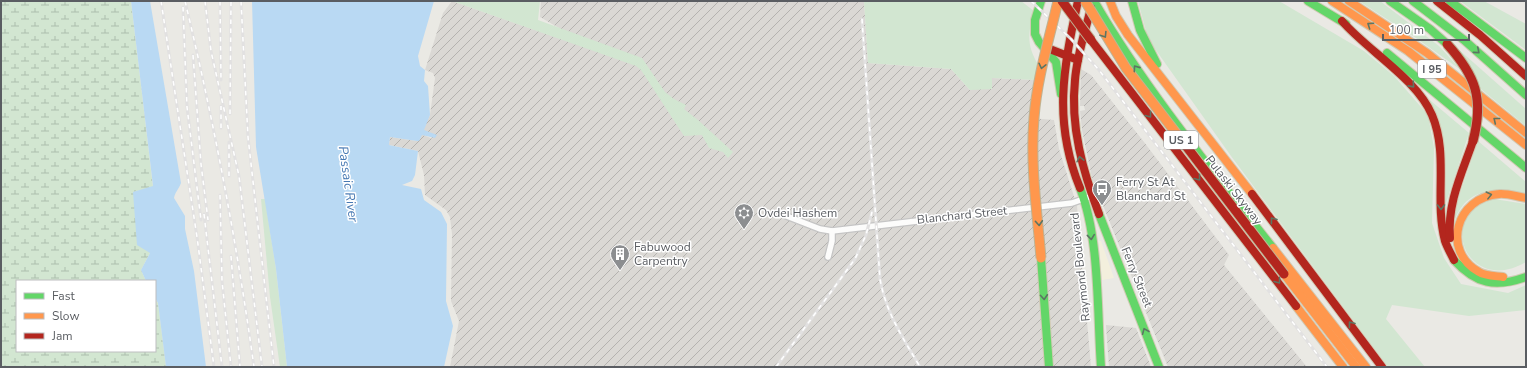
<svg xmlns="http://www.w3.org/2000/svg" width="1527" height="368" font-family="'Nunito Sans',sans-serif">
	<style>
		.commercial { fill: #f3efdd }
		.industrial { fill: url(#industrial-furrows) }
		.grass { fill: #d2e6d1 }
		.wetland { fill: url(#wetland-marsh) }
		.water { fill: #b9d9f3 }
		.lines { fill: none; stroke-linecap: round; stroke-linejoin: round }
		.street-casing { stroke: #c5c5c5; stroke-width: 8 }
		.fast-casing { stroke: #d1cab4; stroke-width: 10 }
		.slow-casing { stroke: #d1cab4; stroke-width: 10 }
		.jam-casing { stroke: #d1cab4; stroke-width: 10 }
		.street { stroke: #fcfcfb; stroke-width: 5.5 }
		.fast { stroke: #63d668; stroke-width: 8 }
		.slow { stroke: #ff974d; stroke-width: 8 }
		.jam { stroke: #b3261e; stroke-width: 8 }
		.rail-casing { stroke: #e2e1e1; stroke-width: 3 }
		.rail { stroke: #fff; stroke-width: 1.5; stroke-dasharray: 4.5; stroke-linecap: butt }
		.slow-bridge-casing { stroke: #bfb394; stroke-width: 11; stroke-linecap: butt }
		.jam-bridge-casing { stroke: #bfb394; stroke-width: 11; stroke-linecap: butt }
		.slow-bridge { stroke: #ff974d; stroke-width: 9 }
		.jam-bridge { stroke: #b3261e; stroke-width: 9 }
		.oneway { stroke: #5c7563 }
		.labels { text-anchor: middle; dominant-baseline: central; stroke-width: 3; stroke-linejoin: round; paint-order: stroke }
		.shield { fill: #fff; stroke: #8c8e91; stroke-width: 1 }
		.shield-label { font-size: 11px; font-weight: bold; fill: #5a5d62 }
		.poi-label { font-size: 12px; fill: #5a5d62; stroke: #fff; text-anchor: start }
		.street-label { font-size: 12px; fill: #5a5d62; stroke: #fff }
		.water-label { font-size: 13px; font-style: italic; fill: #4678b2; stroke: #fff }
	</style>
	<defs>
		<pattern id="industrial-furrows" width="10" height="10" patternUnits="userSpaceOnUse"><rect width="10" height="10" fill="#dad8d4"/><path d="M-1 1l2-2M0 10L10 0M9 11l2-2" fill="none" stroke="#b4b2af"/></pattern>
		<pattern id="wetland-marsh" width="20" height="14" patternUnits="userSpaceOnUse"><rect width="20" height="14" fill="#d2e6d1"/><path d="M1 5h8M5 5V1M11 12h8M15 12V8" fill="none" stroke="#adbead"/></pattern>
	</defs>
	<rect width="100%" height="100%" fill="#eae9e4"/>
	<!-- commercial -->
	<polygon class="commercial" points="1099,241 1101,241 1114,278 1102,280"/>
	<!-- industrial -->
	<g class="industrial">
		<polygon points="452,1 564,40 559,28 540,17 541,1 864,1 868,63 951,69 970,90 992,78 1035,80 1030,118 1054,120 1059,149 1077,206 1091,367 450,367 459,321 451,301 452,234 450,217 446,210 425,195 424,175 418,151 389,145 390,137 417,141 421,134 433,139 423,130 430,115 435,78 433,73 425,70 443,13"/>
		<polygon points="1081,69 1091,75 1144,142 1229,255 1224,265 1307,367 1168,367 1092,178 1082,130 1080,111 1085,110 1084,106 1080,106"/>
		<polygon points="1106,325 1136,328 1151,367 1109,367"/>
	</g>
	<!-- grass -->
	<g class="grass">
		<polygon points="452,1 540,1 538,20 642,58 665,92 674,99 686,105 684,109 698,120 733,152 728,158 723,152 709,148 702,135 684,136 641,70 636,66"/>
		<path d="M864,1H1021L1034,11C1028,34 1026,45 1039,66L1035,80L992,78V89L970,90L951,69L868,63Z"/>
		<polygon points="1138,1 1279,1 1364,51 1394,76 1428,115 1434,148 1432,223 1444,258 1461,284 1508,293 1526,285 1526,310 1469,316 1392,305 1386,319 1425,367 1388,367 1231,156 1148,39"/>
		<polygon points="1359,1 1380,1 1439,46 1461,70 1416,38"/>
		<polygon points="1460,1 1484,1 1526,24 1526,50"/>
		<polygon points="1448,40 1526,109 1526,126 1481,89"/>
		<polygon points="1425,96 1469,133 1444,209 1444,181"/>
		<path d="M1478,141L1526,182V195C1502,189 1474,186 1459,211C1455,217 1453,227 1451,234L1453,214Z"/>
		<polygon points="261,199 265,199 276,269 287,367 280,367 270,297"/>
		<path d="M1494,199L1526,204V262C1473,293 1440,230 1480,203C1484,201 1490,200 1494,199Z"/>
	</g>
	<!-- wetland -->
	<polygon class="wetland" points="1,1 131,1 153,187 134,192 150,253 141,270 146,281 17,281 17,351 155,351 155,298 158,303 166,367 1,367"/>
	<!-- water -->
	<g class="water">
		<path d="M131,1H150L181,183C179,189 175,192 174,198L185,216V229L194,271L206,367H166L158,303L155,298V281H146L141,270L150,253L137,245L133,192L153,186Z"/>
		<polygon points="252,1 434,1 418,56 420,66 425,70 424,81 428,86 430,115 424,130 437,135 435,138 422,135 419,141 417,141 390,137 389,145 418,151 415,175 412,181 402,185 421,189 424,200 441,212 447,224 446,301 453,326 444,367 287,367 276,269 256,147"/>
	</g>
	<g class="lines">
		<defs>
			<g id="street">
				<polyline points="784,215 820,229 832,231 1072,203 1092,196"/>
				<polyline points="828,257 832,241 832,231"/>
			</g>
			<g id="fast">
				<polyline points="1041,1 1035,20 1035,34 1039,42 1056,62 1061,94"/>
				<path d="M1094,1C1145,89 1210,168 1273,248"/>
				<polyline points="1132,1 1140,30 1157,64"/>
				<polyline points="1308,1 1346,24"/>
				<polyline points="1390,1 1430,29 1447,44"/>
				<polyline points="1413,1 1464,40 1526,95"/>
				<polyline points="1450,1 1526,58"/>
				<polyline points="1387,53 1526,168"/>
				<path d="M1080,188C1100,239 1097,312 1101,367"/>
				<polyline points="1099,214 1159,367"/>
				<polyline points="1041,258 1049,367"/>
				<path d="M1454,260C1476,284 1495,288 1526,277"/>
			</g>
			<g id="slow">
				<polyline points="1110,1 1116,16 1128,35 1252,194"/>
				<polyline points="1332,1 1408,51 1526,145"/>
				<polyline points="1349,1 1427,53 1526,133"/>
				<polyline points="1273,248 1366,367"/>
				<polyline points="1284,274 1356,367"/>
				<path d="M1503,277C1496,276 1485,276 1479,272C1441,251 1456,197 1499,194C1507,193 1518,197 1526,198"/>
				<polyline points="1296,306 1343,367"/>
			</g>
			<g id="jam">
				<path d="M1078,1C1063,69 1053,122 1080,188"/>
				<polyline points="1437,1 1480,35 1526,76"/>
				<path d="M1091,8C1085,32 1077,55 1075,80C1070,126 1083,172 1099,214"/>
				<path d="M1342,21C1368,51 1417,79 1432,115C1449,155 1434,199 1445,241C1447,247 1451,254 1454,260"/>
				<polyline points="1091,40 1296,306"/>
				<polyline points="1047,48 1078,60"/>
				<polyline points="1252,194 1382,367"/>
				<path d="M1450,238C1447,203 1462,173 1473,141"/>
			</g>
		</defs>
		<!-- street casing -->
		<use href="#street" class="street-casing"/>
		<!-- fast casing -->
		<use href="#fast" class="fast-casing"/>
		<!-- slow casing -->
		<use href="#slow" class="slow-casing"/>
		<!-- jam casing -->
		<use href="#jam" class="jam-casing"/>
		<!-- street -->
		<use href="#street" class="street"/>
		<!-- fast -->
		<use href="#fast" class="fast"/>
		<!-- slow -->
		<use href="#slow" class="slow"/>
		<!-- jam -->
		<use href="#jam" class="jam"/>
		<defs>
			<g id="rail">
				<polyline points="161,1 197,237 214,367"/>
				<path d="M185,1C214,122 237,244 254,367"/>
				<polyline points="205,1 211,51 239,176 262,367"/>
				<polyline points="220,1 221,80"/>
				<polyline points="241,1 248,137 274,367"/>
				<polyline points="1031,1 1071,39 1099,70 1327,367"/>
				<polyline points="183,7 187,107 201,220"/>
				<path d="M862,19L880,279C886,313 903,338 920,367"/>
				<polyline points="193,55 201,164 208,220"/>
				<polyline points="230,114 231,1"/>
				<polyline points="221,128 221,106"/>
				<polyline points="229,176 229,142"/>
				<polyline points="220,195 222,281 231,367"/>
				<polyline points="204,214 222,367"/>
				<polyline points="231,256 240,367"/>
				<polyline points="776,367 855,259 866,235 872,212"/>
			</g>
		</defs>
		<!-- rail casing -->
		<use href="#rail" class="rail-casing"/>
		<!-- rail -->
		<use href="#rail" class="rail"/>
		<defs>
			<g id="slow-bridge">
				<polyline points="1085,1 1126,68 1183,142"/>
				<path d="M1041,258C1037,211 1030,164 1034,118C1037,78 1049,40 1058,1"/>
			</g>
			<g id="jam-bridge">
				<polyline points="1062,1 1091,40"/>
				<path d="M1447,44C1476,76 1484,99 1473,141"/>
				<polyline points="1183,142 1284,274"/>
			</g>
		</defs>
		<!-- slow-bridge casing -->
		<use href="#slow-bridge" class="slow-bridge-casing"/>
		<!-- jam-bridge casing -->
		<use href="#jam-bridge" class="jam-bridge-casing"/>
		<!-- slow-bridge -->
		<use href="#slow-bridge" class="slow-bridge"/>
		<!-- jam-bridge -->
		<use href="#jam-bridge" class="jam-bridge"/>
	</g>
	<!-- one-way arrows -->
	<defs><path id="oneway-chevron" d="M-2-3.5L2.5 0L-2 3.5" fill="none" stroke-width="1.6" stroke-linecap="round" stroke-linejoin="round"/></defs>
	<g class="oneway">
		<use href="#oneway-chevron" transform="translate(1370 25) rotate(-146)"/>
		<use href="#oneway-chevron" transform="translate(1104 35) rotate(58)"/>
		<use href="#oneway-chevron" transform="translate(1477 51) rotate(40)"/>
		<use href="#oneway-chevron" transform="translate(1042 66) rotate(103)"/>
		<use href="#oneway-chevron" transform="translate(1136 68) rotate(-125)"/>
		<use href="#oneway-chevron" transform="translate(1412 85) rotate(48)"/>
		<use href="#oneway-chevron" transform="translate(1149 115) rotate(53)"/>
		<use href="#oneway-chevron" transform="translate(1496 120) rotate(-141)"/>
		<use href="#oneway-chevron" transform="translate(1080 159) rotate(-103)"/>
		<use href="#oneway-chevron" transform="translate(1198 178) rotate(52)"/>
		<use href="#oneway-chevron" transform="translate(1489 195) rotate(-14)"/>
		<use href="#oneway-chevron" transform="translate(1441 207) rotate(90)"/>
		<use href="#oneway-chevron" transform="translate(1273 220) rotate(-127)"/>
		<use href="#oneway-chevron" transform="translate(1039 223) rotate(86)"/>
		<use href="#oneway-chevron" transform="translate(1091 237) rotate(84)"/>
		<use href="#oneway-chevron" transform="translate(1278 281) rotate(52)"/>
		<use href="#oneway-chevron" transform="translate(1044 297) rotate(86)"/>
		<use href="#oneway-chevron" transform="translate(1351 324) rotate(-127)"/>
		<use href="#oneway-chevron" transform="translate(1145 331) rotate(-112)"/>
	</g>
	<!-- icons -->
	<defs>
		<symbol id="bus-pin" viewBox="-11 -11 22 30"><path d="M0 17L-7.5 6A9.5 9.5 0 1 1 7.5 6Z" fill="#8c8e90" stroke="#fff"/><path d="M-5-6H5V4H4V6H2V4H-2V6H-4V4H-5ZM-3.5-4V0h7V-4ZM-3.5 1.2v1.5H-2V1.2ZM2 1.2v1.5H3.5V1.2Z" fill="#fff"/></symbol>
		<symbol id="synagogue-pin" viewBox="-11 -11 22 30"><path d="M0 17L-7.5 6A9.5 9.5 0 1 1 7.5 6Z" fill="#8c8e90" stroke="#fff"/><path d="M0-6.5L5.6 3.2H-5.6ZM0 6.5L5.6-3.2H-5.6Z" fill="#fff"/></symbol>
		<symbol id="building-pin" viewBox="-11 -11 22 30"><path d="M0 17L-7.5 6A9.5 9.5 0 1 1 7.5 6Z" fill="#8c8e90" stroke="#fff"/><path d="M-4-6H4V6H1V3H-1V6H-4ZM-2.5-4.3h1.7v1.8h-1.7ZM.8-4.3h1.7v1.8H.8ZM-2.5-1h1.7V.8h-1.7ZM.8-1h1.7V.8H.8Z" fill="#fff"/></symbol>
	</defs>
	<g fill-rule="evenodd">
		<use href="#bus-pin" x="1091" y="178" width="22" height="30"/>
		<use href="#synagogue-pin" x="733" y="202" width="22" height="30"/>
		<use href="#building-pin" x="609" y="243" width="22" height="30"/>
	</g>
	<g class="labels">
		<!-- shield labels -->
		<g class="shield">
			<rect x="1418" y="60" width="28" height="18" rx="3"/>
			<rect x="1164" y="131" width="34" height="18" rx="3"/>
		</g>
		<g class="shield-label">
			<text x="1432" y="69">I 95</text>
			<text x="1181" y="140">US 1</text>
		</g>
		<!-- poi labels -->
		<g class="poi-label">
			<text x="1116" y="182">Ferry St At<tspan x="1116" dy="14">Blanchard St</tspan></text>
			<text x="758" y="213">Ovdei Hashem</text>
			<text x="634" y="247">Fabuwood<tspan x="634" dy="14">Carpentry</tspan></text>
		</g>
		<!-- street labels -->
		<g class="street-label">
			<text transform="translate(1234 190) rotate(52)">Pulaski Skyway</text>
			<text transform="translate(962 215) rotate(-6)">Blanchard Street</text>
			<text transform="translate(1080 267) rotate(-96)">Raymond Boulevard</text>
			<text transform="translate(1137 277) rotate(68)">Ferry Street</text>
		</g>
		<!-- water labels -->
		<g class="water-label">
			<text transform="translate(348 184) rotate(82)">Passaic River</text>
		</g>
	</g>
	<!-- border -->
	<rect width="1527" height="368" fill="none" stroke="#5a5d62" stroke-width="4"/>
	<!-- legend -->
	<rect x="16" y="280" width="140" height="72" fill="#ffffff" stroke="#bdbec0"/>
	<rect x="24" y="293" width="20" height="6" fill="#63d668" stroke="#bdbec0"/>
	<text x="52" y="300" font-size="12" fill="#5a5d62">Fast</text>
	<rect x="24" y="313" width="20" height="6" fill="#ff974d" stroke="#bdbec0"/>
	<text x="52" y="320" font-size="12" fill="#5a5d62">Slow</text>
	<rect x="24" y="333" width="20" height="6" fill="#b3261e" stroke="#bdbec0"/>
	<text x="52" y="340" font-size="12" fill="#5a5d62">Jam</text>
	<!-- scale -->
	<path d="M1383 34v6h86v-6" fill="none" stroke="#5a5d62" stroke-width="2"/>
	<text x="1389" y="34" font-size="12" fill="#5a5d62" stroke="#ffffff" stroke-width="3" paint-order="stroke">100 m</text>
</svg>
